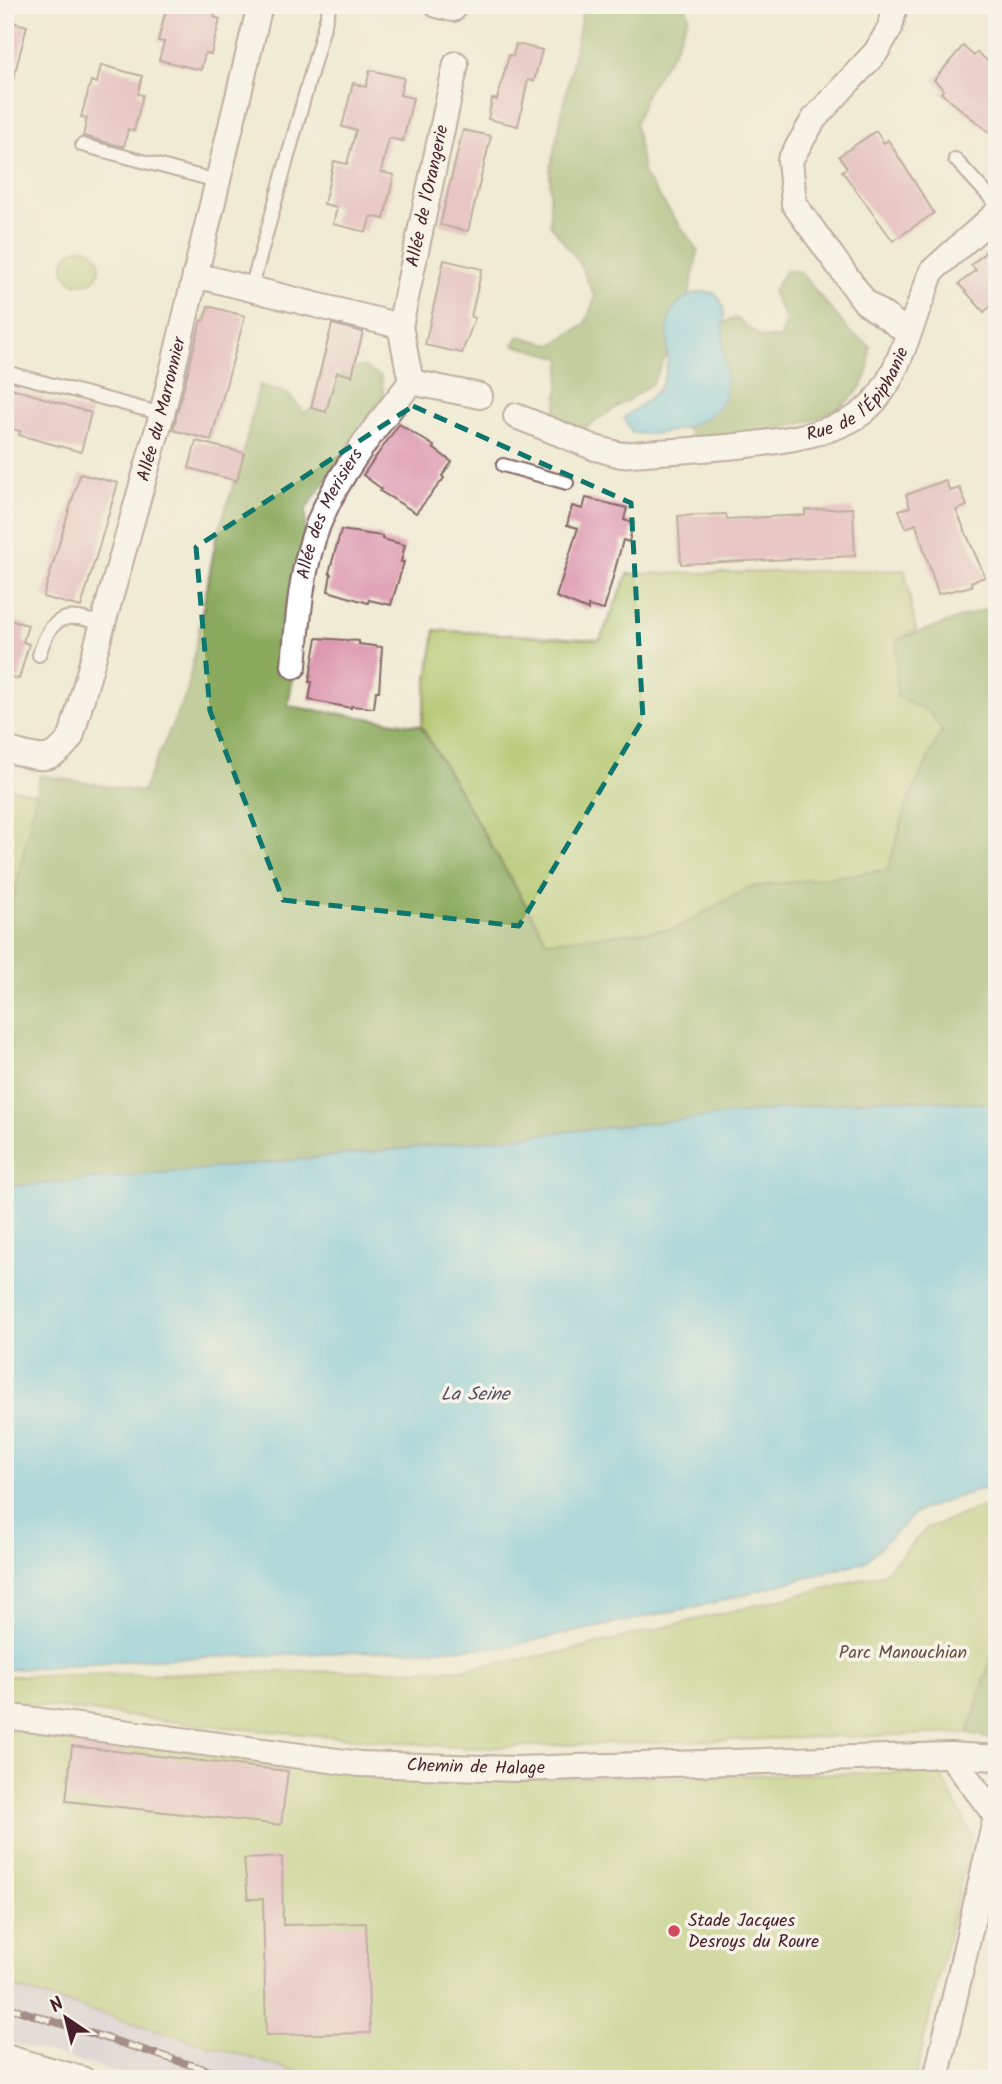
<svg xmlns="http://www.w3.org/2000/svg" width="1002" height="2084" font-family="Kalam,sans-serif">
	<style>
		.industrial { fill: #c9bfd7 }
		.green { fill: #afc469; stroke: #7c724a; stroke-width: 2 }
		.forest { fill: #8baa5d; stroke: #6a6444; stroke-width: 2 }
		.water { fill: #64c2e2; stroke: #577086; stroke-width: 2 }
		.building { fill: #dd99b1 }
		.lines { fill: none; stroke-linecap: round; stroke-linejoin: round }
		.service-casing { stroke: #846666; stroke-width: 16 }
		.minor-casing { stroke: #846666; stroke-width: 28 }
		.service { stroke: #fff; stroke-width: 12 }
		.minor { stroke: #fff; stroke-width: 24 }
		.rail-casing { stroke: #4a1f2b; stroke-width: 8 }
		.rail { stroke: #f7f3e8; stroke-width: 5; stroke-dasharray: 16; stroke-linecap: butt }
		.marked { fill: none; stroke: #0f766e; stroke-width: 5; stroke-dasharray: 14 9; stroke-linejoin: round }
		.poi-dot { fill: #d1495b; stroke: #f7f3e8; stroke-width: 2.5 }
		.labels { text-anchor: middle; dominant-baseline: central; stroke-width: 7; stroke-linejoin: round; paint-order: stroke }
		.street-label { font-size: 18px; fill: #4a1f2b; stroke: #f7f3e8 }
		.park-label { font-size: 18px; fill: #68513e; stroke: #f7f3e8 }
		.poi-label { font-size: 18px; fill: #4a1f2b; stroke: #f7f3e8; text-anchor: start }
		.water-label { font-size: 19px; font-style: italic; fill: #525062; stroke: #f7f3e8 }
	</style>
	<rect width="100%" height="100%" fill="#f7f3e8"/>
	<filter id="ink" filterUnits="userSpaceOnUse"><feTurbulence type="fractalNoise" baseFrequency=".0143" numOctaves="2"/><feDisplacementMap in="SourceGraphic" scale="14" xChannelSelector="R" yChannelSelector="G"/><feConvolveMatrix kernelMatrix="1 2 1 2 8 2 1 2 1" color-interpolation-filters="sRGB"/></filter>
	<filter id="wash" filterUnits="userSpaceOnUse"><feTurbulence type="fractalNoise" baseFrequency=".00686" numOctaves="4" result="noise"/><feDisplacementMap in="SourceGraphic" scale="28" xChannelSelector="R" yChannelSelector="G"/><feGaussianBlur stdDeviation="1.57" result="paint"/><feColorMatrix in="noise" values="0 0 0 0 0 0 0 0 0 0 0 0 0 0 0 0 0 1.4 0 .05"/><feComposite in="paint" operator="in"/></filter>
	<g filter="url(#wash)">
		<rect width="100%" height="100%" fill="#f0ebd4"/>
		<!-- industrial -->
		<polygon class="industrial" points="5,1985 187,2041 321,2079 141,2079 5,2041"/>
		<!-- green -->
		<g class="green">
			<circle cx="82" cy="266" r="18"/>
			<polygon points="905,570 916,631 897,640 928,711 942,730 906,806 889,870 750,887 675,929 547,942 421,726 435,630 600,640 628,574"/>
			<polygon points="5,787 38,794 5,939"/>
			<polygon points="982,1507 997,1509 997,1639 968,1733 467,1748 209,1726 5,1701 5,1676 465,1669 568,1651 883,1574 927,1528"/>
			<polygon points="5,1727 474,1779 939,1772 972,1835 915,2079 321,2079 5,1985"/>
		</g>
		<!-- forest -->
		<g class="forest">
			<polygon points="584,5 685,5 689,16 674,50 647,92 635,124 644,175 698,251 684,320 652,384 582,430 553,436 562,358 513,345 519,336 552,345 585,324 595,298 579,262 550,224 550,171"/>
			<path d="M786,270L800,272L850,332L870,346C869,356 870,370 866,378C840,433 746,432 695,439L681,423L706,329L736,318L762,338H780L786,321L772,292Z"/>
			<polygon points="363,366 381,377 384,395 306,509 304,550 307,592 288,706 421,726 547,941 675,929 750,887 888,870 906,806 942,730 928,711 896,696 897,640 997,605 997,1104 881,1099 189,1171 5,1187 5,939 40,775 142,792 187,692 216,539 242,458 259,385 287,393 305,413 336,391 341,373"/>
			<polygon points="997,1639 997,1741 968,1733"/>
		</g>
		<!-- water -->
		<g class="water">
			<path d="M700,292L715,293C731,310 721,323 723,344C724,360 728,378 725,394C719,424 656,440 631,432L624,418C635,408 655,397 661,385C680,349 647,308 700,292Z"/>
			<polygon points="881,1099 997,1104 997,1492 979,1489 916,1512 866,1561 721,1601 503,1647 149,1659 5,1670 5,1187 189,1171"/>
		</g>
		<g id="blocks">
			<!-- building -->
			<g class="building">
				<polygon points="167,5 217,5 214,17 220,19 211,54 205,53 201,70 159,60 164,42 158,41"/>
				<polygon points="5,20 27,26 11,88 5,88"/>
				<polygon points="516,44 542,50 534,81 528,80 518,126 488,119 492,99 497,100 509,55 513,56"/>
				<polygon points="963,46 974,56 977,52 997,69 997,139 941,93 944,90 934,80"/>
				<polygon points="101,65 142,76 138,94 143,95 134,131 128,129 124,147 83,136 87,118 81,117 91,81 97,83"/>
				<polygon points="370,70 404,78 400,95 413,98 403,141 389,138 381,172 394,175 384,219 371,216 366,232 333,224 337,207 324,204 334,161 347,164 356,130 342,127 353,83 366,87"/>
				<polygon points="463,130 491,136 468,231 440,225"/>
				<polygon points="876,131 884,143 888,140 934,213 893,241 842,171 847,168 839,156"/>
				<polygon points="997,242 997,301 984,312 959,284 976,270 971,265"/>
				<polygon points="444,260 482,269 471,317 475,318 462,353 425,345"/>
				<polygon points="208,306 245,316 211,440 173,430 201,320 204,321"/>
				<polygon points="332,324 363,332 352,376 337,372 326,412 311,408"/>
				<polygon points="5,386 91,413 81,452 19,435 20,431 5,427"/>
				<polygon points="399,424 434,446 433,448 452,462 442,476 444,478 416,513 380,491 382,489 363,475"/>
				<polygon points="196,441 244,453 237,481 189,468"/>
				<polygon points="80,474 118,483 81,607 43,597"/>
				<polygon points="945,480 950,491 960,488 967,506 956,510 985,577 971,582 972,586 938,594 916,524 906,528 899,510 910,507 906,495"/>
				<polygon points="586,498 627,508 624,520 634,523 629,542 623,540 604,610 588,606 588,610 556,597 578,528 567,525 572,506 583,509"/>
				<polygon points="853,508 855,556 681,564 678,516 726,514 727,519 805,515 805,510"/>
				<polygon points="341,530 382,536 382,539 405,545 401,562 404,562 391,605 369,600 368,603 328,591 331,574 329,573"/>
				<polygon points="5,619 28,625 23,642 29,644 19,679 5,676"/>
				<polygon points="317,638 359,641 359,644 382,647 379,691 376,691 374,708 351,706 351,708 309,700 312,682 309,682"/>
				<polygon points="72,1746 288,1771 281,1825 66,1801"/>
				<polygon points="282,1857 283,1925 366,1923 370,2033 266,2035 263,1899 248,1899 244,1859"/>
			</g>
		</g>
	</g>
	<g filter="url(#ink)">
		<use href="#blocks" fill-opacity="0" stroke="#846666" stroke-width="2"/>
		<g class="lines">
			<defs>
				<g id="service">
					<polyline points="82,145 217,181"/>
					<polyline points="955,159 997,205"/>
					<polyline points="251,289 330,5"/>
					<polyline points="5,372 162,414"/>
					<polyline points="503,465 567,483"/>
					<path d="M39,655C51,616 64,611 102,624"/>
				</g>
				<g id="minor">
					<polyline points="437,5 453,9"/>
					<polyline points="195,275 400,326 411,382 480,396"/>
					<path id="s1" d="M400,326L456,64"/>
					<polyline points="909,333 932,271 997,213"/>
					<path id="s2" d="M516,416L595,448L621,455C682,449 808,448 856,417C886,398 898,363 909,333L865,302L794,204L790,160L814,119L876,52L890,28L895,5"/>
					<path id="s3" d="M294,666C298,619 301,569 318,525C339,471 377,426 411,382"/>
					<path id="s4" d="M5,749C37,757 50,767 71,737L162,414L260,5"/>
					<path id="s5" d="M5,1716L360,1764L516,1769L950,1755L997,1758"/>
					<polyline points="5,2057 82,2079"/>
					<polyline points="936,2079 996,1816 950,1755"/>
				</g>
			</defs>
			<!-- service casing -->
			<use href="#service" class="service-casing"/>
			<!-- minor casing -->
			<use href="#minor" class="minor-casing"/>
			<!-- service -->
			<use href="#service" class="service"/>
			<!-- minor -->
			<use href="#minor" class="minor"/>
			<defs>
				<polyline id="rail" points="5,2006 235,2079"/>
			</defs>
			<!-- rail casing -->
			<use href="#rail" class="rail-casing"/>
			<!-- rail -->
			<use href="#rail" class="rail"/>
		</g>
	</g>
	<!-- marked area -->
	<path d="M0 0H1002V2084H0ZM413,406L631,503L643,719L519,926L283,900L210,711L196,547Z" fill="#f0ebd4" fill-opacity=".55" fill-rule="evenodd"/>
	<path class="marked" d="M413,406L631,503L643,719L519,926L283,900L210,711L196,547Z"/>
	<!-- markers -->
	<circle class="poi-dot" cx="674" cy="1931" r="7"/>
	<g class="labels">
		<!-- street labels -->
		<g class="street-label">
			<text stroke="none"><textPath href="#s1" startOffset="133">Allée de l'Orangerie</textPath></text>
			<text stroke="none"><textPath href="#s2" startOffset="368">Rue de l'Épiphanie</textPath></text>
			<text stroke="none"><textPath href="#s4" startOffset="415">Allée du Marronnier</textPath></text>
			<text stroke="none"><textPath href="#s3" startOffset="158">Allée des Merisiers</textPath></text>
			<text stroke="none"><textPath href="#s5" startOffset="474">Chemin de Halage</textPath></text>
		</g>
		<!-- park labels -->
		<g class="park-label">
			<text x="903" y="1653">Parc Manouchian</text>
		</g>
		<!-- poi labels -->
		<g class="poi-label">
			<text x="688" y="1921">Stade Jacques<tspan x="688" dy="21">Desroys du Roure</tspan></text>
		</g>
		<!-- water labels -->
		<g class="water-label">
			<text x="475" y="1395">La Seine</text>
		</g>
	</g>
	<!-- margin -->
	<rect width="1002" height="2084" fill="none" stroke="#f7f3e8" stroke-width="28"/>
	<!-- north arrow -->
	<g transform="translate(66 2018) rotate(325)" stroke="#f7f3e8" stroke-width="5" paint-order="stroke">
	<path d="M0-5L12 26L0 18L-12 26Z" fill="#4a1f2b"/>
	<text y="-10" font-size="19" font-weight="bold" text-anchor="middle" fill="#4a1f2b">N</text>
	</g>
</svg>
